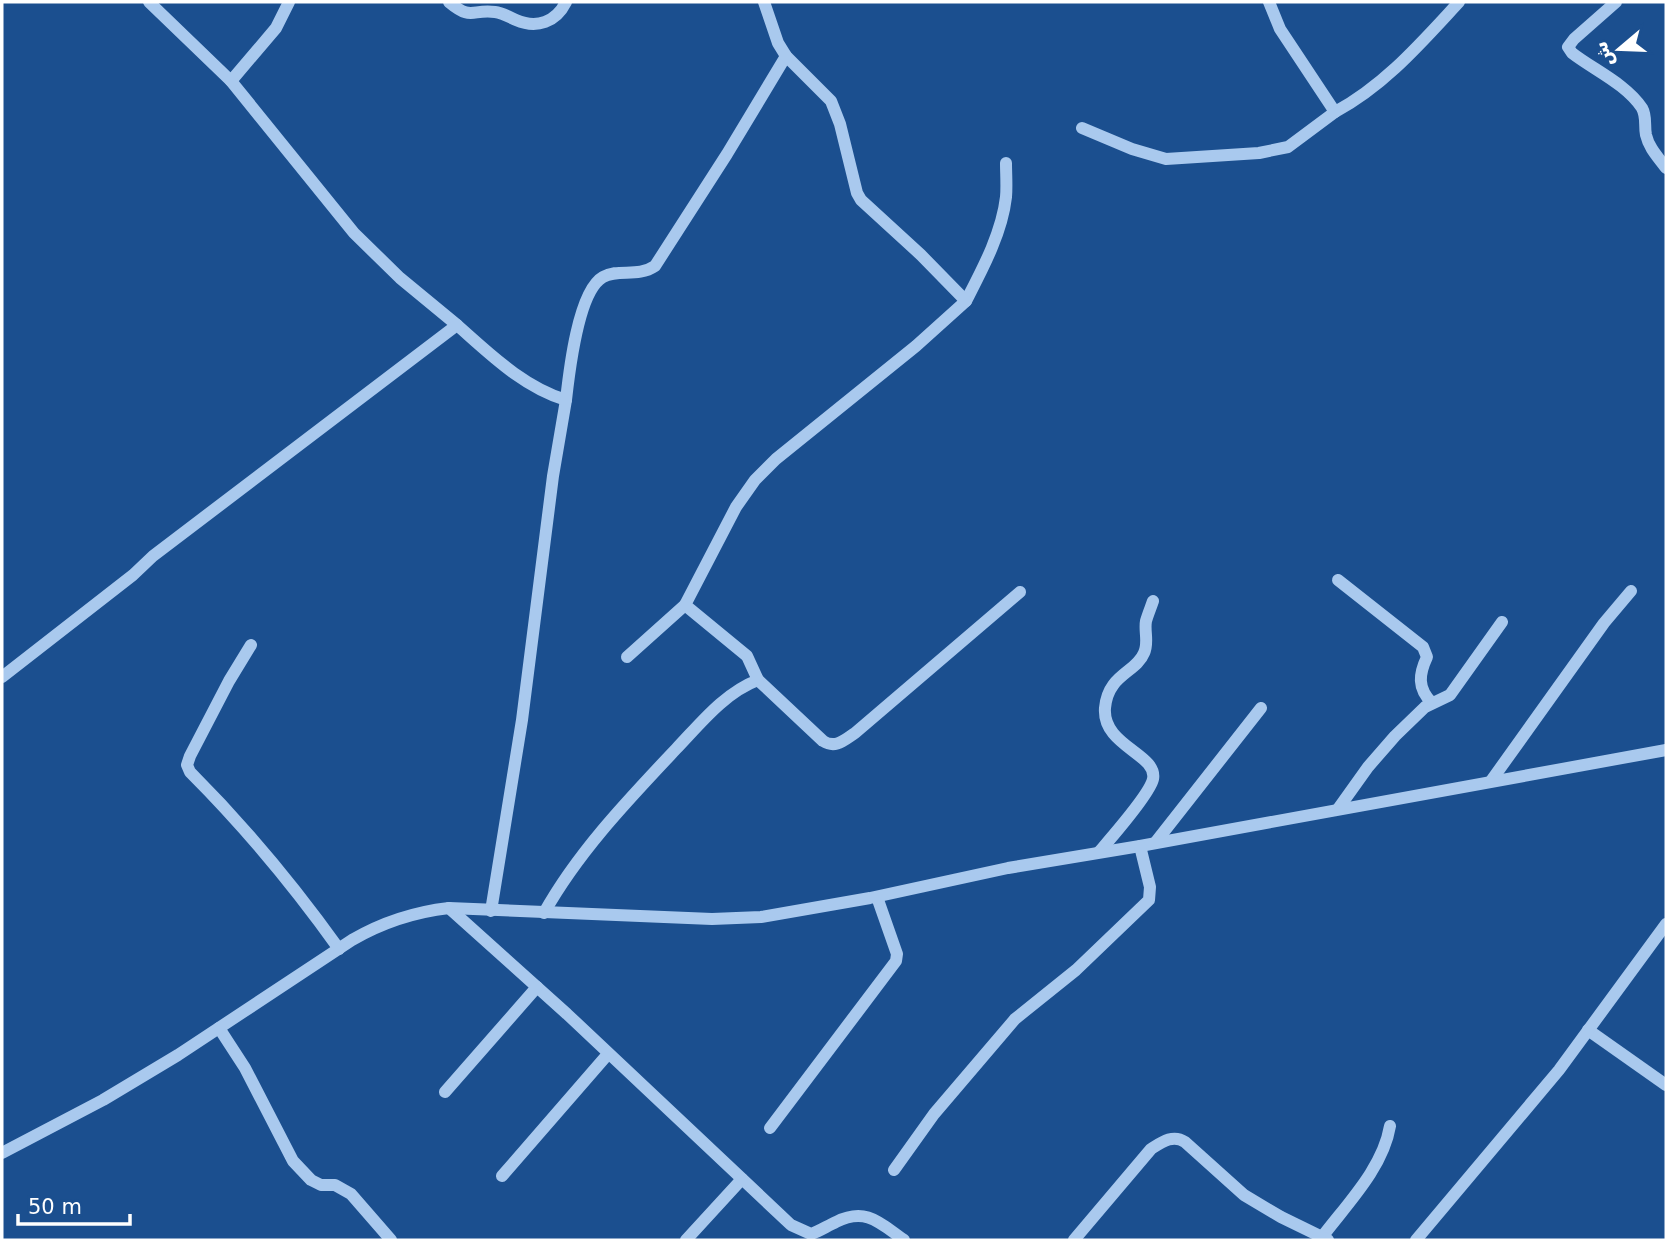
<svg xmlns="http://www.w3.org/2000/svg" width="1668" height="1242" font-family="'DejaVu Sans','Noto Naskh Arabic',sans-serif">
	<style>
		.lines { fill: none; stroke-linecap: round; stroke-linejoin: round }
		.minor { stroke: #a9c9ee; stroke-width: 12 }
	</style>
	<rect width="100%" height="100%" fill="#1b4f8f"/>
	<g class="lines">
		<!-- minor -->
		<g class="minor">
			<polyline points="149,2 231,81 354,233 400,278 457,325"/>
			<path d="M449,2C472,21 471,9 495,12C503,13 509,17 516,20C537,29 556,22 566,2"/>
			<path d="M1269,2L1280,29L1335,112C1385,85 1421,43 1459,2"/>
			<path d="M1616,2L1574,39L1568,47L1572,53C1594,70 1626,84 1642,108C1647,117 1644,125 1646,135C1649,148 1658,157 1666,168"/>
			<polyline points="231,81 276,28 289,2"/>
			<polyline points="1082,128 1132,149 1166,159 1259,153 1288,147 1335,112"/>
			<path d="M966,301C982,270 1002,233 1006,197C1007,186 1006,174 1006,163"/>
			<path d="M1338,580L1423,647L1427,657C1419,674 1417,688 1432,703"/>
			<path d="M251,645L229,681L190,756L187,765L190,772C245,827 294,886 339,949"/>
			<polyline points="627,657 685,605"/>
			<path d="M2,677L133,575L153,556L457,325C490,354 523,387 566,400C569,373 578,291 603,277C619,268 637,278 655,266L727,154L786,56"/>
			<path d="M758,680L823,741C836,749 844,740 855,733L1020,592"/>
			<polyline points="1491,781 1604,623 1631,591"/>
			<polyline points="1338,809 1368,767 1395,736 1425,707 1450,695 1502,622"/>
			<polyline points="1155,843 1261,708"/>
			<path d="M1099,852C1111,838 1150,794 1153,779C1158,754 1102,746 1105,708C1108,674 1136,673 1144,653C1149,643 1144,631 1146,621C1148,614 1151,607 1153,601"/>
			<path d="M449,908L567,1014L791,1225L811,1234C820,1231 827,1226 836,1222C866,1207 880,1223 904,1240"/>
			<polyline points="491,911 522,720 553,476 566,400"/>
			<path d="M544,913C578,852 628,800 676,749C700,724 724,693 758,680L747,656L685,605L736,507L755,480L776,459L916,346L966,301L921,255L861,200L857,193L840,124L831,101L786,56L778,43L764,2"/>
			<polyline points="219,1028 245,1068 293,1161 311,1180 321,1185 335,1185 351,1194 391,1240"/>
			<polyline points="1588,1030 1666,1085"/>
			<polyline points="445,1092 537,987"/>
			<polyline points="770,1128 896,961 897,954 877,897"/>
			<path d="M2,1153L103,1100L178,1055L352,940C383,922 414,912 449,908L712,919L761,917L870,898L1008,868L1140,846L1666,750"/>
			<polyline points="894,1170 934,1114 1015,1019 1076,970 1149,900 1150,887 1140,846"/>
			<polyline points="502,1176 608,1054"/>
			<path d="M1322,1237C1347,1204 1383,1168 1390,1126"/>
			<polyline points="686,1240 742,1179"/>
			<path d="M1074,1240L1151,1149C1162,1142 1173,1134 1185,1142L1244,1195L1281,1217L1328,1240"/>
			<polyline points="1416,1240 1559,1070 1666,924"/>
		</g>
	</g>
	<!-- border -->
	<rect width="1668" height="1242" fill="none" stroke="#ffffff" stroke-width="7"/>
	<!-- north arrow -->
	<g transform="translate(1619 49) rotate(251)" stroke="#1b4f8f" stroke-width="5" paint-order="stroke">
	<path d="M0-5L12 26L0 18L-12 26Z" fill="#ffffff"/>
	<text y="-10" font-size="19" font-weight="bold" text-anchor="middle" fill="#ffffff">ش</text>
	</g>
	<!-- scale -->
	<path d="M18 1214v10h112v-10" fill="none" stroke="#ffffff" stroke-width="3.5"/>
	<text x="28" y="1214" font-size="21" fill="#ffffff" stroke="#1b4f8f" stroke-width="5" paint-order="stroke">50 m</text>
</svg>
